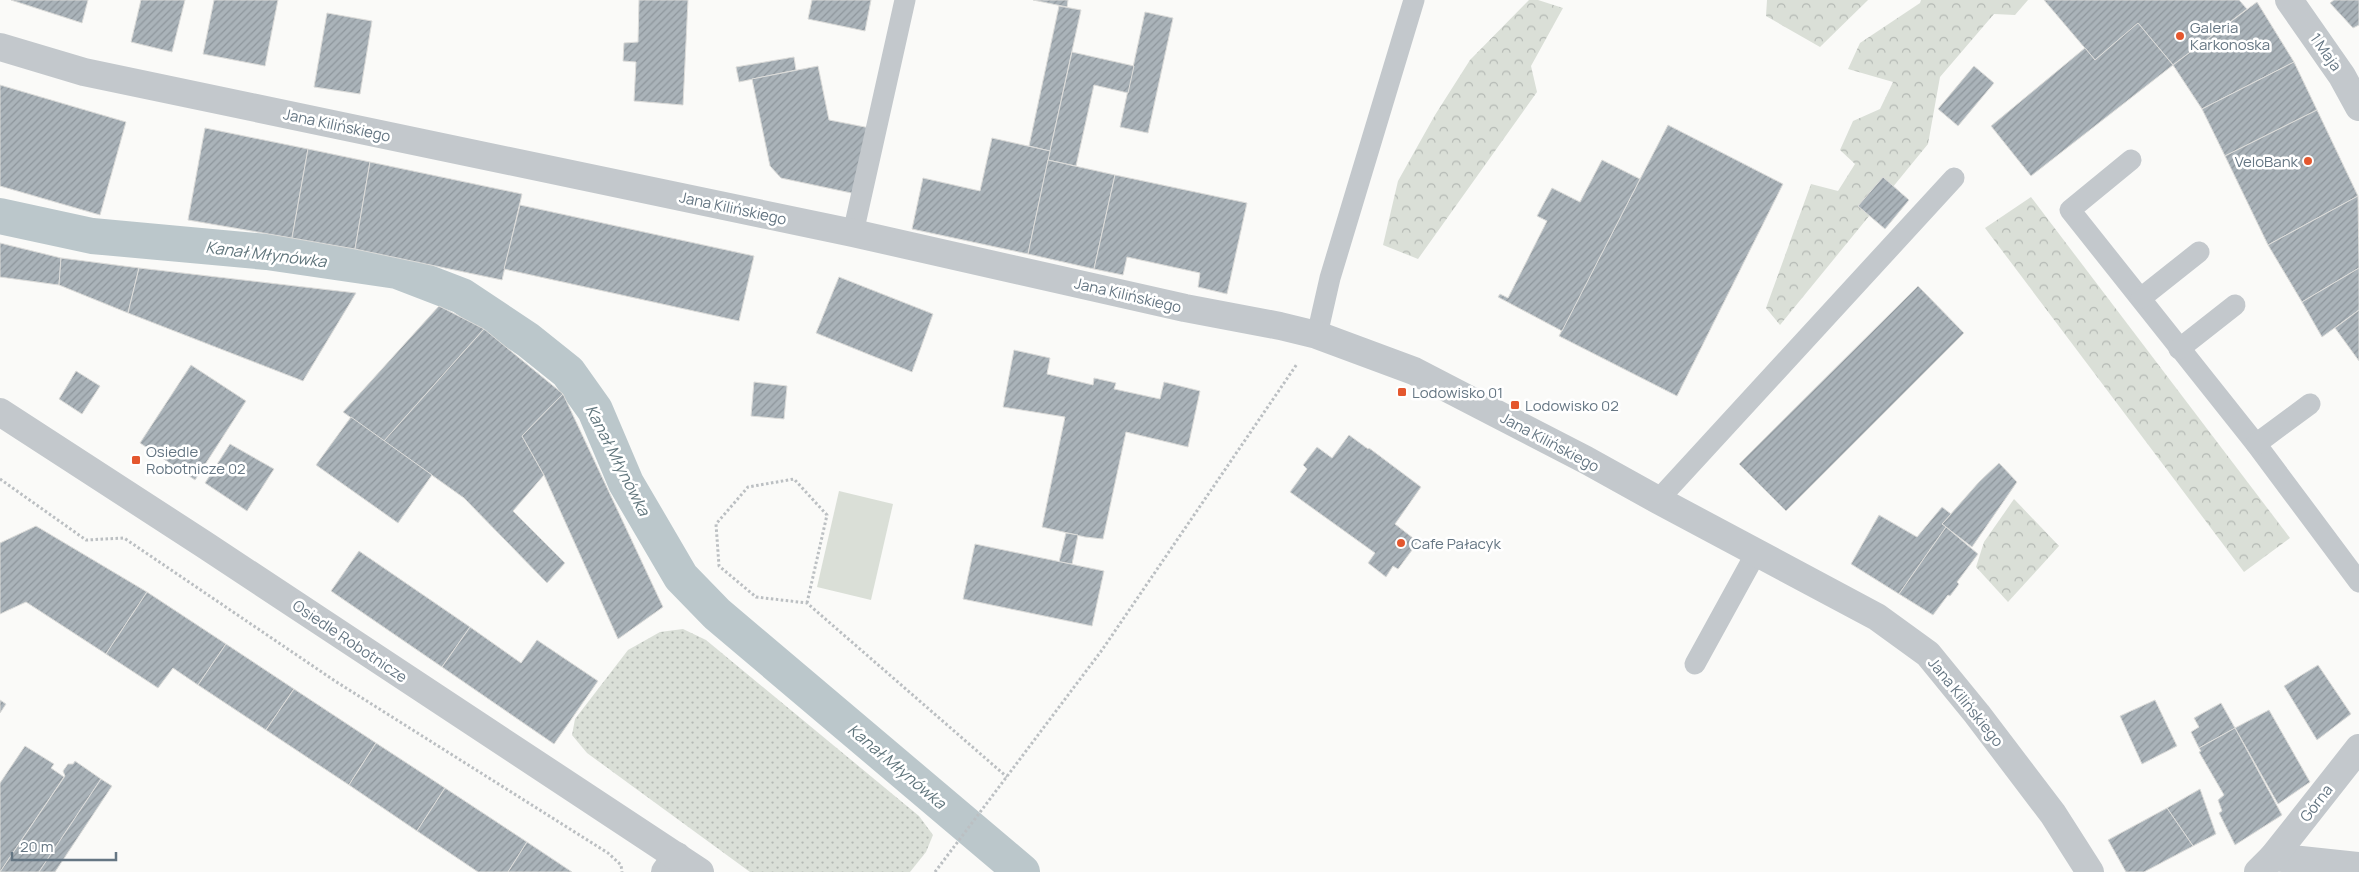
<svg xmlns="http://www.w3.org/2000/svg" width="2359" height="872" font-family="Manrope,sans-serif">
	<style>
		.green { fill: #dadfd7 }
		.forest { fill: url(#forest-crowns) }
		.park { fill: url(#park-dots) }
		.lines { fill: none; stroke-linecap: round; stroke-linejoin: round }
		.canal { stroke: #bbc7cb; stroke-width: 36 }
		.building { fill: url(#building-hatch); stroke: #dcdcda }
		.path { stroke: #bbbfc2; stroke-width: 3; stroke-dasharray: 2.5 2.5; stroke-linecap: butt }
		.service { stroke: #c3c8cc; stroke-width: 21 }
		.pedestrian { stroke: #c3c8cc; stroke-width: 28 }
		.minor { stroke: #c3c8cc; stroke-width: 28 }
		.tertiary { stroke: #c3c8cc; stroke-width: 28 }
		.poi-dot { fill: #e4572e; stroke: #fff; stroke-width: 2 }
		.labels { text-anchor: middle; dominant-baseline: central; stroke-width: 5; stroke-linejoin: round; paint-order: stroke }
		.poi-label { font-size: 15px; fill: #657683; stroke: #fff; text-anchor: start }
		.street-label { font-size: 15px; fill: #657683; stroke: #fff }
		.water-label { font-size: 16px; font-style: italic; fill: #60757c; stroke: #fff }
	</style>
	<defs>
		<pattern id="forest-crowns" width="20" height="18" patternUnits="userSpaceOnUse" patternTransform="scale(1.25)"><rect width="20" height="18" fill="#dadfd7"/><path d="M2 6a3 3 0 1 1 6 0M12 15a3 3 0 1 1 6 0" fill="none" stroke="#b4b9b4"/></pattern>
		<pattern id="park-dots" width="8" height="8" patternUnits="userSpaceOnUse" patternTransform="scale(1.25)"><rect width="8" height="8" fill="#dadfd7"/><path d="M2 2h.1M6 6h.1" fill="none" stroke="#b4b9b4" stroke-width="1.8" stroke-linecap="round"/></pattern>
		<pattern id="building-hatch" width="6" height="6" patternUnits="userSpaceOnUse" patternTransform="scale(1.25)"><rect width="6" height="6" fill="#aab3b9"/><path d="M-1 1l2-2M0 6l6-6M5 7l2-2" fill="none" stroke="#8e969c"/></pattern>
	</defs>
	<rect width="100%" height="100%" fill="#fafaf8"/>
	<!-- green -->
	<polygon class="green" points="839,491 893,504 871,600 817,587"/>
	<!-- forest -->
	<g class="forest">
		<polygon points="1529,0 1538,0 1563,8 1531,66 1537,92 1418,259 1383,245 1398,181 1435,115 1470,60"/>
		<polygon points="1767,0 1868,0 1820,47 1766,16"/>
		<polygon points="1921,0 2028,0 2015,15 1994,14 1940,77 1928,144 1780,325 1766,308 1811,184 1838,191 1855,164 1840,150 1853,121 1880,109 1893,82 1848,69 1860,43 1920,3"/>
		<polygon points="2031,197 2290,538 2244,572 1985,228"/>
		<polygon points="2014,499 2059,546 2008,602 1976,567 1984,542"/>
	</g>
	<!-- park -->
	<polygon class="park" points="683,629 706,640 919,816 933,835 926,852 910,872 750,872 587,753 572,735 575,719 628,650 660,632"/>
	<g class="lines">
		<!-- canal -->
		<polyline class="canal" points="0,216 92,236 267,252 397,271 462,296 528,340 568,372 595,410 626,483 681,577 717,614 1022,872"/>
	</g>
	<!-- building -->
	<g class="building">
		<polygon points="11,0 88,0 82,23"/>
		<polygon points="141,0 185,0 172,52 131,42"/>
		<polygon points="214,0 278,0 265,66 203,54"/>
		<polygon points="639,0 688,0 683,105 634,101 636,62 623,61 624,43 638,42"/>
		<polygon points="812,0 871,0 865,31 808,19"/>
		<polygon points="1033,0 1068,0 1067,7"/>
		<polygon points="2044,0 2239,0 2247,9 2173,65 2138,23 2095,60"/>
		<polygon points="2334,0 2359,0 2359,25 2353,28 2330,3"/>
		<polygon points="2257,2 2294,62 2202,109 2173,65"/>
		<polygon points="1059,6 1081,10 1050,151 1029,146"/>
		<polygon points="1145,12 1173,18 1148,133 1120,127"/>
		<polygon points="327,13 372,21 360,94 314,87"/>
		<polygon points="2138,23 2173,65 2031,176 1991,126 2085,48 2095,60"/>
		<polygon points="1072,52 1134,66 1128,93 1094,85 1076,166 1048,160"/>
		<polygon points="794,57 796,70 739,82 736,67"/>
		<polygon points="2294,62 2317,110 2225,156 2202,109"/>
		<polygon points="818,66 829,120 870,128 856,194 781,178 770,166 752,79"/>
		<polygon points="1974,66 1994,83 1958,126 1938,109"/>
		<polygon points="0,85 126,122 100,215 0,186"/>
		<polygon points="2317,110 2358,196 2268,245 2225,156"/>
		<polygon points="1668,125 1783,184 1677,396 1559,336"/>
		<polygon points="205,128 308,149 292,238 188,220"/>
		<polygon points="992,138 1050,151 1028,254 912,229 923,178 980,191"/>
		<polygon points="308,149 370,162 355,249 292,238"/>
		<polygon points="1048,160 1115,175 1094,269 1028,254"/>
		<polygon points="1602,160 1640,179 1562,331 1498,297 1500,294 1508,298 1547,221 1537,216 1552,188 1580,202"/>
		<polygon points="370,162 522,194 502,280 355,249"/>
		<polygon points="1115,175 1247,203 1227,294 1198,287 1200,273 1127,257 1123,275 1094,269"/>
		<polygon points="1883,177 1909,200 1885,229 1858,206"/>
		<polygon points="2358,196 2359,268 2302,302 2268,245"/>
		<polygon points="520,205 754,256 739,321 504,269"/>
		<polygon points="0,243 61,258 59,285 0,277"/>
		<polygon points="61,258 139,268 128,313 59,285"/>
		<polygon points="139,268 356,293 303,381 128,313"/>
		<polygon points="2359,268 2359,310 2322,337 2302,302"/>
		<polygon points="839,277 933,314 912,372 816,333"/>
		<polygon points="1918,286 1964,333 1786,511 1739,464"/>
		<polygon points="439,306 484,329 384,441 343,412"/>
		<polygon points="2359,310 2359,361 2335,328"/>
		<polygon points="484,329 563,394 522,436 544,475 513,511 565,563 547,583 464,498 384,441"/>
		<polygon points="1014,350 1050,358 1047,374 1093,385 1094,378 1116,383 1114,389 1160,399 1164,382 1200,391 1188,447 1126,432 1103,539 1085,537 1042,527 1065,417 1003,407"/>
		<polygon points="191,365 246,401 195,480 140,443"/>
		<polygon points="76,371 100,386 82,414 59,399"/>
		<polygon points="754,382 787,386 784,419 751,416"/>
		<polygon points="563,394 663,607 618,639 544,475 522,436"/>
		<polygon points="351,417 432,475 398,523 316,465"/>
		<polygon points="1349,435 1368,449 1369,448 1421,487 1395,524 1418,542 1398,569 1393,566 1386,577 1368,563 1375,553 1290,492 1307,469 1303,465 1317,447 1332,458"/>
		<polygon points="230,444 274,469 247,511 205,483"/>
		<polygon points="1999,463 2017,482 1972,547 1942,524 1979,482"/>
		<polygon points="1942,507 1951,514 1942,524 1946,527 1899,594 1851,564 1879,515 1917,537"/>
		<polygon points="36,526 147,592 106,654 26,602 0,614 0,543"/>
		<polygon points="1946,527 1978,554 1957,582 1959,584 1950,596 1948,595 1933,615 1899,594"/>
		<polygon points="1066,533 1078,535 1072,564 1059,562"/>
		<polygon points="975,544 1104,571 1092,626 963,599"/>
		<polygon points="359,551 470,627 442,667 331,591"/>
		<polygon points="147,592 226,644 198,685 173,668 158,688 106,654"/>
		<polygon points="470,627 521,663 537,640 598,681 554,744 442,667"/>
		<polygon points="226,644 294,689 266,730 198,685"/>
		<polygon points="2318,665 2351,714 2317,740 2284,686"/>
		<polygon points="294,689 376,743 349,785 266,730"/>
		<polygon points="0,700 6,704 0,713"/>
		<polygon points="2155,700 2177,746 2142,764 2120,716"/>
		<polygon points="2221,703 2235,728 2199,748 2191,732 2199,727 2194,718"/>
		<polygon points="2269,710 2310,782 2278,804 2235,728"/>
		<polygon points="2235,728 2282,815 2235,845 2219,813 2222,811 2218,800 2224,795 2199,752 2201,751 2199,748"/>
		<polygon points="376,743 445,788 417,831 349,785"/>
		<polygon points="25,746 54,764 51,768 64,777 0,872 0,783"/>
		<polygon points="75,761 101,779 39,872 0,872 65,776 63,771 68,764 73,764"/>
		<polygon points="101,779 112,786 55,872 39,872"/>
		<polygon points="445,788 527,842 508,872 478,872 417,831"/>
		<polygon points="2200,789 2216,834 2193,846 2167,808"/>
		<polygon points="2167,808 2193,846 2144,872 2126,872 2108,840"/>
		<polygon points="527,842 572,872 508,872"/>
	</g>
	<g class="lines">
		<!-- path -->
		<g class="path">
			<polyline points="0,479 86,540 124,538 335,681 608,853 621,865 622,872"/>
			<polyline points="807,603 827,515 794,479 748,487 716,524 719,566 756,597 807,603 1007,777"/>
			<polyline points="935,872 1102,650 1297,364"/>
		</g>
		<!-- service -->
		<g class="service">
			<polyline points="2131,160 2070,210 2256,444 2359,582"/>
			<polyline points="853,233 905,0"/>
			<polyline points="2141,298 2199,252"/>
			<polyline points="1317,335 1330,278 1414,0"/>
			<polyline points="2179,349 2235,305"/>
			<polyline points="2256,444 2310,404"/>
			<polyline points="1658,500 1954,178"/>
			<polyline points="1695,664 1756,553"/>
		</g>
		<!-- pedestrian -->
		<polyline class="pedestrian" points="2289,0 2342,76 2359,107"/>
		<!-- minor -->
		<g class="minor">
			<polyline points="0,47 84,72 853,233 1185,308 1280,326 1317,335 1414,371 1586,460 1658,500 1877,617 1928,654 1977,714 2053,814 2090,872"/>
			<polyline points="2273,857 2359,866"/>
			<polyline points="665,872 677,856"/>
			<polyline points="2258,872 2273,857 2359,748"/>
		</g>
		<!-- tertiary -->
		<polyline class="tertiary" points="0,412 205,545 700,872"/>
	</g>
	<!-- markers -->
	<g class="poi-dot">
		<circle cx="2180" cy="36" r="5"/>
		<circle cx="2308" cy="161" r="5"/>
		<rect x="1397" y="387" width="10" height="10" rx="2.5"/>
		<rect x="1510" y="400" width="10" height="10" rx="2.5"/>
		<rect x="131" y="455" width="10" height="10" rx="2.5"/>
		<circle cx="1401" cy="543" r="5"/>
	</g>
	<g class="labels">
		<!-- poi labels -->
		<g class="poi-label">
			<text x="2190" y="27">Galeria<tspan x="2190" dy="17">Karkonoska</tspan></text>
			<text x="2298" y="161" text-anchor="end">VeloBank</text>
			<text x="1412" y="392">Lodowisko 01</text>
			<text x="1525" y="405">Lodowisko 02</text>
			<text x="146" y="451">Osiedle<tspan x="146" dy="17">Robotnicze 02</tspan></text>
			<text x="1411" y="543">Cafe Pałacyk</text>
		</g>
		<!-- street labels -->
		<g class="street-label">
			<text transform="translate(2326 52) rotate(55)">1 Maja</text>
			<text transform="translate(337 125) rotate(12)">Jana Kilińskiego</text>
			<text transform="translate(733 208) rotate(12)">Jana Kilińskiego</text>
			<text transform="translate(1128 295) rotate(13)">Jana Kilińskiego</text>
			<text transform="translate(1550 442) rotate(28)">Jana Kilińskiego</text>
			<text transform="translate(350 641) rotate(34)">Osiedle Robotnicze</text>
			<text transform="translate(1966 702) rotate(51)">Jana Kilińskiego</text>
			<text transform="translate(2316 803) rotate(-52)">Górna</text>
		</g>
		<!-- water labels -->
		<g class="water-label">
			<text transform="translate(266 254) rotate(7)">Kanał Młynówka</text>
			<text transform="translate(618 460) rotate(63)">Kanał Młynówka</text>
			<text transform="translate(897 766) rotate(40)">Kanał Młynówka</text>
		</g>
	</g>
	<!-- scale -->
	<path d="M12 852v8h104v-8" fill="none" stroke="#657683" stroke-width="2.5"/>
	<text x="20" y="852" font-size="15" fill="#657683" stroke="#ffffff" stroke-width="4" paint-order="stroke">20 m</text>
</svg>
